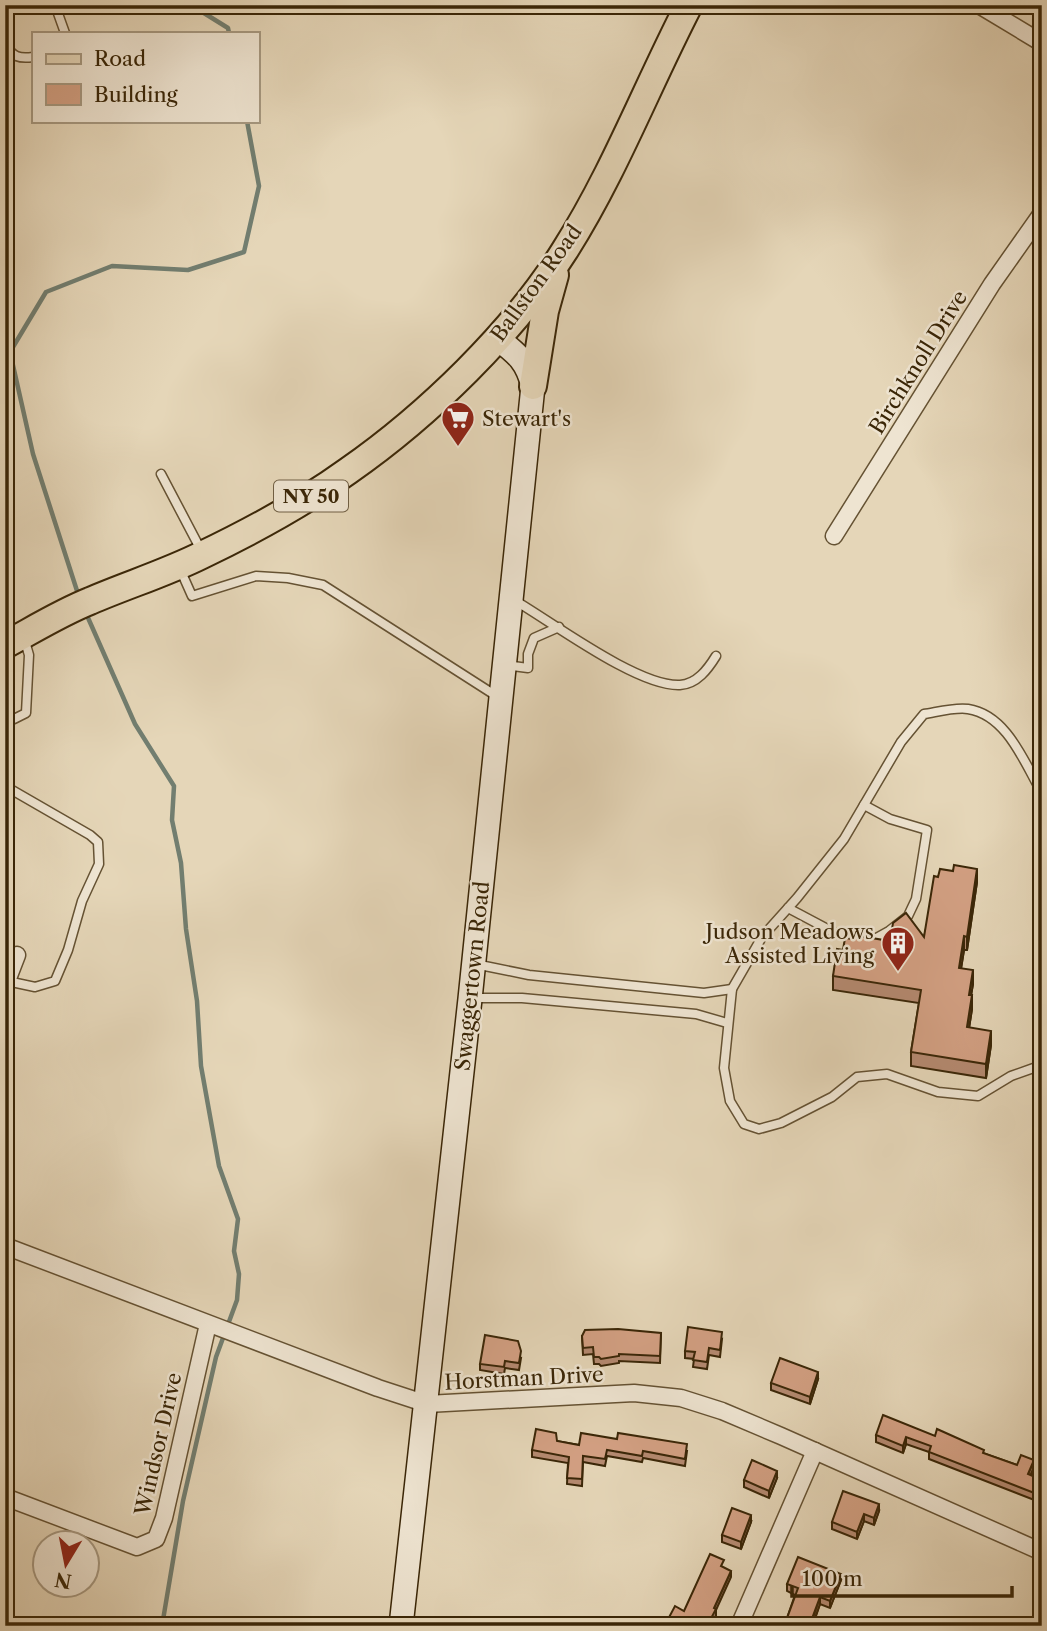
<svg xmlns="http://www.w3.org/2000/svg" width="1047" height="1631" font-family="'Libre Caslon Text',serif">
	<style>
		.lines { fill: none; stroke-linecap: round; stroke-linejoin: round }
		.stream { stroke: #727e70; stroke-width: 4.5 }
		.lane-casing { stroke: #655233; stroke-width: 11 }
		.street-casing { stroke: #655233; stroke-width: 19 }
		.secondary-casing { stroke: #3a2607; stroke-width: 26 }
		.primary-casing { stroke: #3a2607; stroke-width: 30 }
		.lane { stroke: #eee4d1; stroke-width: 8 }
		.street { stroke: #eee4d1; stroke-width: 16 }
		.secondary { stroke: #eee4d1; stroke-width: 23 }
		.primary { stroke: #e5d6b8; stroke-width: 26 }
		.wall { fill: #b58a71; stroke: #3a2607; stroke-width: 2 }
		.shaded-wall { fill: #94705c; stroke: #3a2607; stroke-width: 2 }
		.building { fill: #d3a083; stroke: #3a2607; stroke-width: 2 }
		.labels { text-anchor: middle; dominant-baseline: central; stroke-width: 5; stroke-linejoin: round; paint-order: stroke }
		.shield { fill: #eee4d1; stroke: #705f44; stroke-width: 2 }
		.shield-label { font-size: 19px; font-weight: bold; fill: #3a2607 }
		.street-label { font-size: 21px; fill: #3a2607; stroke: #eee4d1 }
		.poi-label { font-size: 21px; fill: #3a2607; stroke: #eee4d1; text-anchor: start }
	</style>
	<rect width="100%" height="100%" fill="#e5d6b8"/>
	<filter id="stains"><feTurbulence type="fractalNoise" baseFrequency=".00286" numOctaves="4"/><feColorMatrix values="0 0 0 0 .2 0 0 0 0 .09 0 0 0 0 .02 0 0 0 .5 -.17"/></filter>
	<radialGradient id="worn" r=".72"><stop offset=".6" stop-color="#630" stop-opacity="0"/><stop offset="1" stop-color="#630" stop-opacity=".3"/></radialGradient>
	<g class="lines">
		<!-- stream -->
		<g class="stream">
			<polyline points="191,5 228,28 229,33"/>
			<polyline points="79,597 33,454 10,352 46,292 112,266 188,270 244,252 259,186 247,121"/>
			<polyline points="85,611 135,724 174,786 172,820 181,863 186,929 197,1001 201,1066 219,1166 238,1219 234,1251 239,1274 237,1300 216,1357 183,1501 162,1626"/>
		</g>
		<defs>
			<g id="lane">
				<polyline points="55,5 65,33"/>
				<path d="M5,44C13,57 19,59 33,57"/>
				<polyline points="161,474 202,552"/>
				<polyline points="180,569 192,596 256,576 288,578 323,585 498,697"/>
				<path d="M514,600C552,622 638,687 680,685C697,684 708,669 716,656"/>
				<polyline points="505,665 528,668 528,654 534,638 559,627"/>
				<polyline points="5,718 14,719 26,713 29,655 24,638"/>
				<polyline points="5,786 90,835 98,842 99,864 82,901 68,950 55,981 35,987 7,981"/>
				<path d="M1042,793C1024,762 1007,715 968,709C955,707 937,712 924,714L901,742L844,839L797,898L762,937L732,989L724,1068L730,1101L744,1124L759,1129L781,1123L832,1097L857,1077L887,1074L938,1092L978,1096L1011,1076L1042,1065"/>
				<polyline points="788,908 837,934 871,941 889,931 908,916 916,899 927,830 890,819 864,805"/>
				<polyline points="475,964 529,975 704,993 732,989"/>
				<polyline points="473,998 522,998 696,1014 727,1023"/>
			</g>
			<g id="street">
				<polyline points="979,5 1042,43"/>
				<polyline points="834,536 992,284 1042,213"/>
				<polyline points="5,986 17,955"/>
				<polyline points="5,1246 378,1388 427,1404 634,1393 681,1398 722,1411 781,1436 1042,1552"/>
				<polyline points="5,1497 137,1547 156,1539 164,1518 208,1324"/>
				<polyline points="739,1626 815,1451"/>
			</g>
			<path id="secondary" d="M401,1626L470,999L533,386C527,362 518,354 498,339"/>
			<g id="primary">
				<polyline points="533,386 545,311 555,275"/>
				<path d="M5,645C33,630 60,613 90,601C127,585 166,573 202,555C250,532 305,502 348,471C427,416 514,332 565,250C614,173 647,86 689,5"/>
			</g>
		</defs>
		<!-- lane casing -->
		<use href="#lane" class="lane-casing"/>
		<!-- street casing -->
		<use href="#street" class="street-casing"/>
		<!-- secondary casing -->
		<use href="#secondary" class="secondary-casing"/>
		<!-- primary casing -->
		<use href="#primary" class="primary-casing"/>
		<!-- lane -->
		<use href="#lane" class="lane"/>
		<!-- street -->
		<use href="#street" class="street"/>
		<!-- secondary -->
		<use href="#secondary" class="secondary"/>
		<!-- primary -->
		<use href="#primary" class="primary"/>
	</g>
	<!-- wall -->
	<g class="wall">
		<polygon points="953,871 977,882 967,950 964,950 961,968 973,984 971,995 972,1009 969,1028 991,1045 986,1078 911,1066 911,1052 919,1003 833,990 833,976 843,950 852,939 890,941 924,937 938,877"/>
		<polygon points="661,1333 660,1363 619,1361 619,1363 601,1366 599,1364 594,1364 593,1354 583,1355 582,1336"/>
		<polygon points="722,1339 720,1357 709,1355 707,1369 693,1367 694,1359 685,1358 685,1351"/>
		<polygon points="521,1358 519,1370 505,1368 504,1374 480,1370 480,1364"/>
		<polygon points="818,1379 810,1404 771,1390 771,1383"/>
		<polygon points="876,1435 935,1436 1017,1465 1034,1467 1031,1475 1042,1480 1042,1503 929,1459 929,1452 906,1444 903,1453 876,1442"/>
		<polygon points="557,1441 579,1445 687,1451 685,1466 643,1458 642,1462 607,1456 605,1466 583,1462 582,1486 567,1484 568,1463 532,1457 532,1450"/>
		<polygon points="777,1478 769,1498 744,1487 744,1480"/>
		<polygon points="879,1511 874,1525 864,1521 857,1539 832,1529 832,1522"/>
		<polygon points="751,1522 741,1549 722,1542 722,1535"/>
		<polygon points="841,1580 830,1608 820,1604 813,1625 815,1626 786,1626 786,1621 795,1595 787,1591 787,1584"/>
	</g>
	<!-- shaded-wall -->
	<g class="shaded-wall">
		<polygon points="977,869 977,882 967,950 967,937"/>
		<polygon points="964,936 964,950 959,982 959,968"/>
		<polygon points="973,970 973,984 969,1008 969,995"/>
		<polygon points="972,995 972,1009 967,1041 967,1027"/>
		<polygon points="991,1031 991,1045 986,1078 986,1064"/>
		<polygon points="818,1372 818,1379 810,1404 810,1397"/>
		<polygon points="906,1437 906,1444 903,1453 903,1446"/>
		<polygon points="1034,1460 1034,1467 1028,1481 1028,1474"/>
		<polygon points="777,1471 777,1478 769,1498 769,1491"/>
		<polygon points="879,1504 879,1511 874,1525 874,1518"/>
		<polygon points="864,1514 864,1521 857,1539 857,1532"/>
		<polygon points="751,1515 751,1522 741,1549 741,1542"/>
		<polygon points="731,1571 731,1577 716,1610 716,1616 711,1626 707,1626 714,1608"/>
		<polygon points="841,1574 841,1580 830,1608 830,1601"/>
		<polygon points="820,1597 820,1604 812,1626 810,1626"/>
	</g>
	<!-- building -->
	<g class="building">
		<polygon points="954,865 977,869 967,937 964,936 959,968 973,970 969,995 972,995 967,1027 991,1031 986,1064 911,1052 921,990 833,976 837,949 843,950 845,938 852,939 853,935 890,941 893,923 906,913 924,937 934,876 938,877 940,869 953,871"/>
		<polygon points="688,1327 722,1332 720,1350 709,1348 707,1362 693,1360 695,1352 685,1351"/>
		<polygon points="618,1329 661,1333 660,1356 619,1354 619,1356 601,1359 599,1357 594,1357 593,1347 583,1348 582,1336 585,1330"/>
		<polygon points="485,1335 518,1341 521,1351 519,1363 505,1361 504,1367 480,1364"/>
		<polygon points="780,1358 818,1372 810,1397 771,1383"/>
		<polygon points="883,1415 935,1436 937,1429 984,1450 983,1453 1017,1465 1021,1455 1034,1460 1028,1474 1042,1480 1042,1496 929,1452 931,1446 906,1437 903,1446 876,1435"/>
		<polygon points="536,1429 556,1433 557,1441 579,1445 581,1433 617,1439 618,1433 687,1444 685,1459 643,1451 642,1456 607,1450 605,1459 583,1456 582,1479 567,1478 569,1457 532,1450"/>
		<polygon points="752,1460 777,1471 769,1491 744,1480"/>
		<polygon points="843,1491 879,1504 874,1518 864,1514 857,1532 832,1522"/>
		<polygon points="732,1508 751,1515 741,1542 722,1535"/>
		<polygon points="710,1554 724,1560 721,1566 731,1571 714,1608 716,1609 707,1626 672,1626 666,1623 675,1606 684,1611"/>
		<polygon points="798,1557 841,1574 830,1601 820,1597 810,1624 815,1626 797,1626 797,1625 786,1621 798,1588 787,1584"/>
		<polygon points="992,1619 1009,1626 989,1626"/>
	</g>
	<!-- icons -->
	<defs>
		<symbol id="supermarket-pin" viewBox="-11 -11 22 30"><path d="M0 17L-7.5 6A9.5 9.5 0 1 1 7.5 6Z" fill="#8f2418" stroke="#eee4d1"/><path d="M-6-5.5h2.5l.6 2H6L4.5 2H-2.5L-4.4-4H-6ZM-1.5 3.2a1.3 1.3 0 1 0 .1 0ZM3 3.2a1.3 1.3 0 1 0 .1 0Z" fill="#fff"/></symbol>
		<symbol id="building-pin" viewBox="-11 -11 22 30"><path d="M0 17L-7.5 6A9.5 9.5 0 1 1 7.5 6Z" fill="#8f2418" stroke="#eee4d1"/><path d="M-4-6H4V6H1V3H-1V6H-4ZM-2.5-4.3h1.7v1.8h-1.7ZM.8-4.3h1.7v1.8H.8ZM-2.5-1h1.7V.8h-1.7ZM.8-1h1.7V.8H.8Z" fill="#fff"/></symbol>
	</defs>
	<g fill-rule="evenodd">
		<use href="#supermarket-pin" x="439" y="399" width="38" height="52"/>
		<use href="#building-pin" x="879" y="924" width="38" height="52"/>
	</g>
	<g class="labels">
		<!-- shield labels -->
		<rect class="shield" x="274" y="480.5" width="74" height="31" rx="5"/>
		<g class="shield-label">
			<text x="311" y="496">NY 50</text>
		</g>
		<!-- street labels -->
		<g class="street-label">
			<text transform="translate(536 283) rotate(-54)">Ballston Road</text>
			<text transform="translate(918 362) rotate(-58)">Birchknoll Drive</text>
			<text transform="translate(472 976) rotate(-84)">Swaggertown Road</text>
			<text transform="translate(524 1378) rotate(-3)">Horstman Drive</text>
			<text transform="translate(158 1444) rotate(-77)">Windsor Drive</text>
		</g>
		<!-- poi labels -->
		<g class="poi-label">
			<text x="482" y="418">Stewart's</text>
			<text x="874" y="931" text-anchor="end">Judson Meadows<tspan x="874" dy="24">Assisted Living</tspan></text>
		</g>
	</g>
	<!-- margin -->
	<rect width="1047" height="1631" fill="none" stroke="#e5d6b8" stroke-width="28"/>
	<rect x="7" y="7" width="1033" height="1617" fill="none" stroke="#3a2607" stroke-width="3.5"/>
	<rect x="14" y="14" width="1019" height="1603" fill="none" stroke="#3a2607" stroke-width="2"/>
	<!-- legend -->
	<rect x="32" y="32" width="228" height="91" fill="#eee4d1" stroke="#a69880" stroke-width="2"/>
	<rect x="46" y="54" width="35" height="10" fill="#e5d6b8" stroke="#a69880" stroke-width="2"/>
	<text x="94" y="66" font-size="21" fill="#3a2607">Road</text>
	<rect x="46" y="84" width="35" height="21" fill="#d3a083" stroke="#a69880" stroke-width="2"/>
	<text x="94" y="102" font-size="21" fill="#3a2607">Building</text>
	<!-- north arrow -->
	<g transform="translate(66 1564) rotate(190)"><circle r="33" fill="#eee4d1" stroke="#a69880" stroke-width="2"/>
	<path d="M0-5L12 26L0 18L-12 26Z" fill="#8f2418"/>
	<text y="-10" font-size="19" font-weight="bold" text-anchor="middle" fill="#3a2607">N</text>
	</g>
	<!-- scale -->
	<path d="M792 1586v10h220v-10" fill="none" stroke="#3a2607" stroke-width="3.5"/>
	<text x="802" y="1586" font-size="21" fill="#3a2607" stroke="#eee4d1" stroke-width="5" paint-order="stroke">100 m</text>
	<rect width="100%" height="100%" filter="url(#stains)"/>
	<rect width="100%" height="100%" fill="url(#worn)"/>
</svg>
